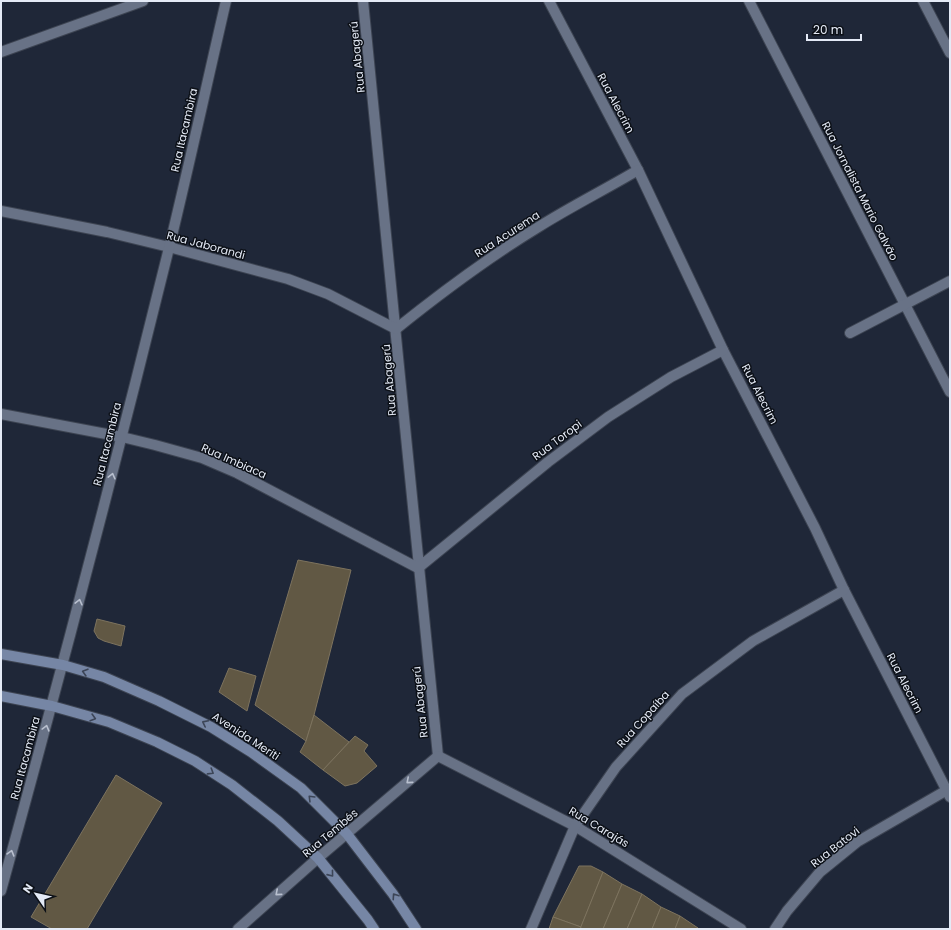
<svg xmlns="http://www.w3.org/2000/svg" width="951" height="930" font-family="Poppins,sans-serif">
	<style>
		.building { fill: #615844; stroke: #7d735e }
		.lines { fill: none; stroke-linecap: round; stroke-linejoin: round }
		.street-casing { stroke: #3d4452; stroke-width: 12 }
		.secondary-casing { stroke: #3d4452; stroke-width: 12 }
		.street { stroke: #687286; stroke-width: 10 }
		.secondary { stroke: #7686a5; stroke-width: 10 }
		.oneway { stroke: #b9c0cf }
		.oneway2 { stroke: #3c4557 }
		.labels { text-anchor: middle; dominant-baseline: central; stroke-width: 3; stroke-linejoin: round; paint-order: stroke }
		.street-label { font-size: 11px; fill: #e4eaf6; stroke: #0c1017 }
	</style>
	<rect width="100%" height="100%" fill="#1f2738"/>
	<!-- building -->
	<g class="building">
		<polygon points="298,560 351,570 314,715 306,741 255,705"/>
		<polygon points="97,619 125,626 121,646 104,641 98,638 94,631"/>
		<polygon points="229,668 256,676 247,711 219,692"/>
		<polygon points="314,715 349,742 323,770 300,752 306,741"/>
		<polygon points="355,736 368,745 364,751 377,766 357,783 345,786 323,770"/>
		<polygon points="116,775 162,803 87,929 52,929 31,917"/>
		<polygon points="579,866 591,866 603,872 581,927 553,917"/>
		<polygon points="603,872 622,884 603,929 580,929"/>
		<polygon points="622,884 642,894 627,929 603,929"/>
		<polygon points="642,894 661,907 652,929 627,929"/>
		<polygon points="661,907 680,916 675,929 652,929"/>
		<polygon points="680,916 698,928 697,929 675,929"/>
		<polygon points="553,917 581,927 580,929 549,929"/>
	</g>
	<g class="lines">
		<defs>
			<g id="street">
				<path d="M363,1C388,253 412,504 438,756"/>
				<polyline points="549,1 638,170 723,350 815,528 844,590 950,797"/>
				<polyline points="749,1 950,392"/>
				<polyline points="923,1 950,53"/>
				<polyline points="1,52 143,1"/>
				<path d="M1,211L107,232L169,247L288,279L328,294L361,311L396,329C442,292 489,257 540,226C572,206 606,189 638,170"/>
				<polyline points="850,333 950,281"/>
				<polyline points="1,414 122,437 155,445 202,458 237,473 418,568 548,462 608,417 671,377 723,350"/>
				<polyline points="438,756 575,826 741,929"/>
				<path d="M1,891C60,677 116,463 169,248C189,166 207,83 226,1"/>
				<polyline points="238,929 318,858 438,756"/>
				<polyline points="531,929 575,826 616,767 682,694 753,641 844,590"/>
				<polyline points="775,929 787,911 820,872 857,842 947,790"/>
			</g>
			<g id="secondary">
				<polyline points="1,654 63,665 104,677 159,701 211,727 251,752 301,788 347,834 393,894 416,929"/>
				<polyline points="1,696 52,706 109,722 157,742 195,761 232,785 278,821 318,858 368,920 374,929"/>
			</g>
		</defs>
		<!-- street casing -->
		<use href="#street" class="street-casing"/>
		<!-- secondary casing -->
		<use href="#secondary" class="secondary-casing"/>
		<!-- street -->
		<use href="#street" class="street"/>
		<!-- secondary -->
		<use href="#secondary" class="secondary"/>
	</g>
	<!-- one-way arrows -->
	<defs><path id="oneway-chevron" d="M-2-3.5L2.5 0L-2 3.5" fill="none" stroke-width="1.6" stroke-linecap="round" stroke-linejoin="round"/></defs>
	<g class="oneway">
		<use href="#oneway-chevron" transform="translate(112 476) rotate(-76)"/>
		<use href="#oneway-chevron" transform="translate(79 602) rotate(-76)"/>
		<use href="#oneway-chevron" transform="translate(46 728) rotate(-75)"/>
		<use href="#oneway-chevron" transform="translate(409 781) rotate(139)"/>
		<use href="#oneway-chevron" transform="translate(11 853) rotate(-74)"/>
		<use href="#oneway-chevron" transform="translate(278 893) rotate(139)"/>
	</g>
	<g class="oneway2">
		<use href="#oneway-chevron" transform="translate(85 672) rotate(-164)"/>
		<use href="#oneway-chevron" transform="translate(93 718) rotate(16)"/>
		<use href="#oneway-chevron" transform="translate(205 723) rotate(-153)"/>
		<use href="#oneway-chevron" transform="translate(211 772) rotate(32)"/>
		<use href="#oneway-chevron" transform="translate(311 798) rotate(-135)"/>
		<use href="#oneway-chevron" transform="translate(331 874) rotate(51)"/>
		<use href="#oneway-chevron" transform="translate(395 896) rotate(-124)"/>
	</g>
	<g class="labels">
		<!-- street labels -->
		<g class="street-label">
			<text transform="translate(357 57) rotate(-96)">Rua Abagerú</text>
			<text transform="translate(616 103) rotate(62)">Rua Alecrim</text>
			<text transform="translate(184 130) rotate(-77)">Rua Itacambira</text>
			<text transform="translate(860 191) rotate(63)">Rua Jornalista Mario Galvão</text>
			<text transform="translate(507 234) rotate(-33)">Rua Acurema</text>
			<text transform="translate(206 245) rotate(15)">Rua Jaborandi</text>
			<text transform="translate(389 380) rotate(-95)">Rua Abagerú</text>
			<text transform="translate(760 394) rotate(63)">Rua Alecrim</text>
			<text transform="translate(557 440) rotate(-37)">Rua Toropi</text>
			<text transform="translate(107 444) rotate(-76)">Rua Itacambira</text>
			<text transform="translate(234 461) rotate(24)">Rua Imbiaca</text>
			<text transform="translate(905 683) rotate(63)">Rua Alecrim</text>
			<text transform="translate(420 702) rotate(-96)">Rua Abagerú</text>
			<text transform="translate(643 719) rotate(-48)">Rua Copaíba</text>
			<text transform="translate(246 736) rotate(33)">Avenida Meriti</text>
			<text transform="translate(25 758) rotate(-75)">Rua Itacambira</text>
			<text transform="translate(599 827) rotate(31)">Rua Carajás</text>
			<text transform="translate(330 833) rotate(-40)">Rua Tembés</text>
			<text transform="translate(835 847) rotate(-38)">Rua Batovi</text>
		</g>
	</g>
	<!-- border -->
	<rect width="951" height="930" fill="none" stroke="#e4eaf6" stroke-width="4"/>
	<!-- north arrow -->
	<g transform="translate(36 894) rotate(304)" stroke="#0c1017" stroke-width="3" paint-order="stroke">
	<path d="M0-3L7 15L0 10L-7 15Z" fill="#e4eaf6"/>
	<text y="-6" font-size="11" font-weight="bold" text-anchor="middle" fill="#e4eaf6">N</text>
	</g>
	<!-- scale -->
	<path d="M807 34v6h54v-6" fill="none" stroke="#e4eaf6" stroke-width="2"/>
	<text x="813" y="34" font-size="12" fill="#e4eaf6" stroke="#0c1017" stroke-width="3" paint-order="stroke">20 m</text>
</svg>
